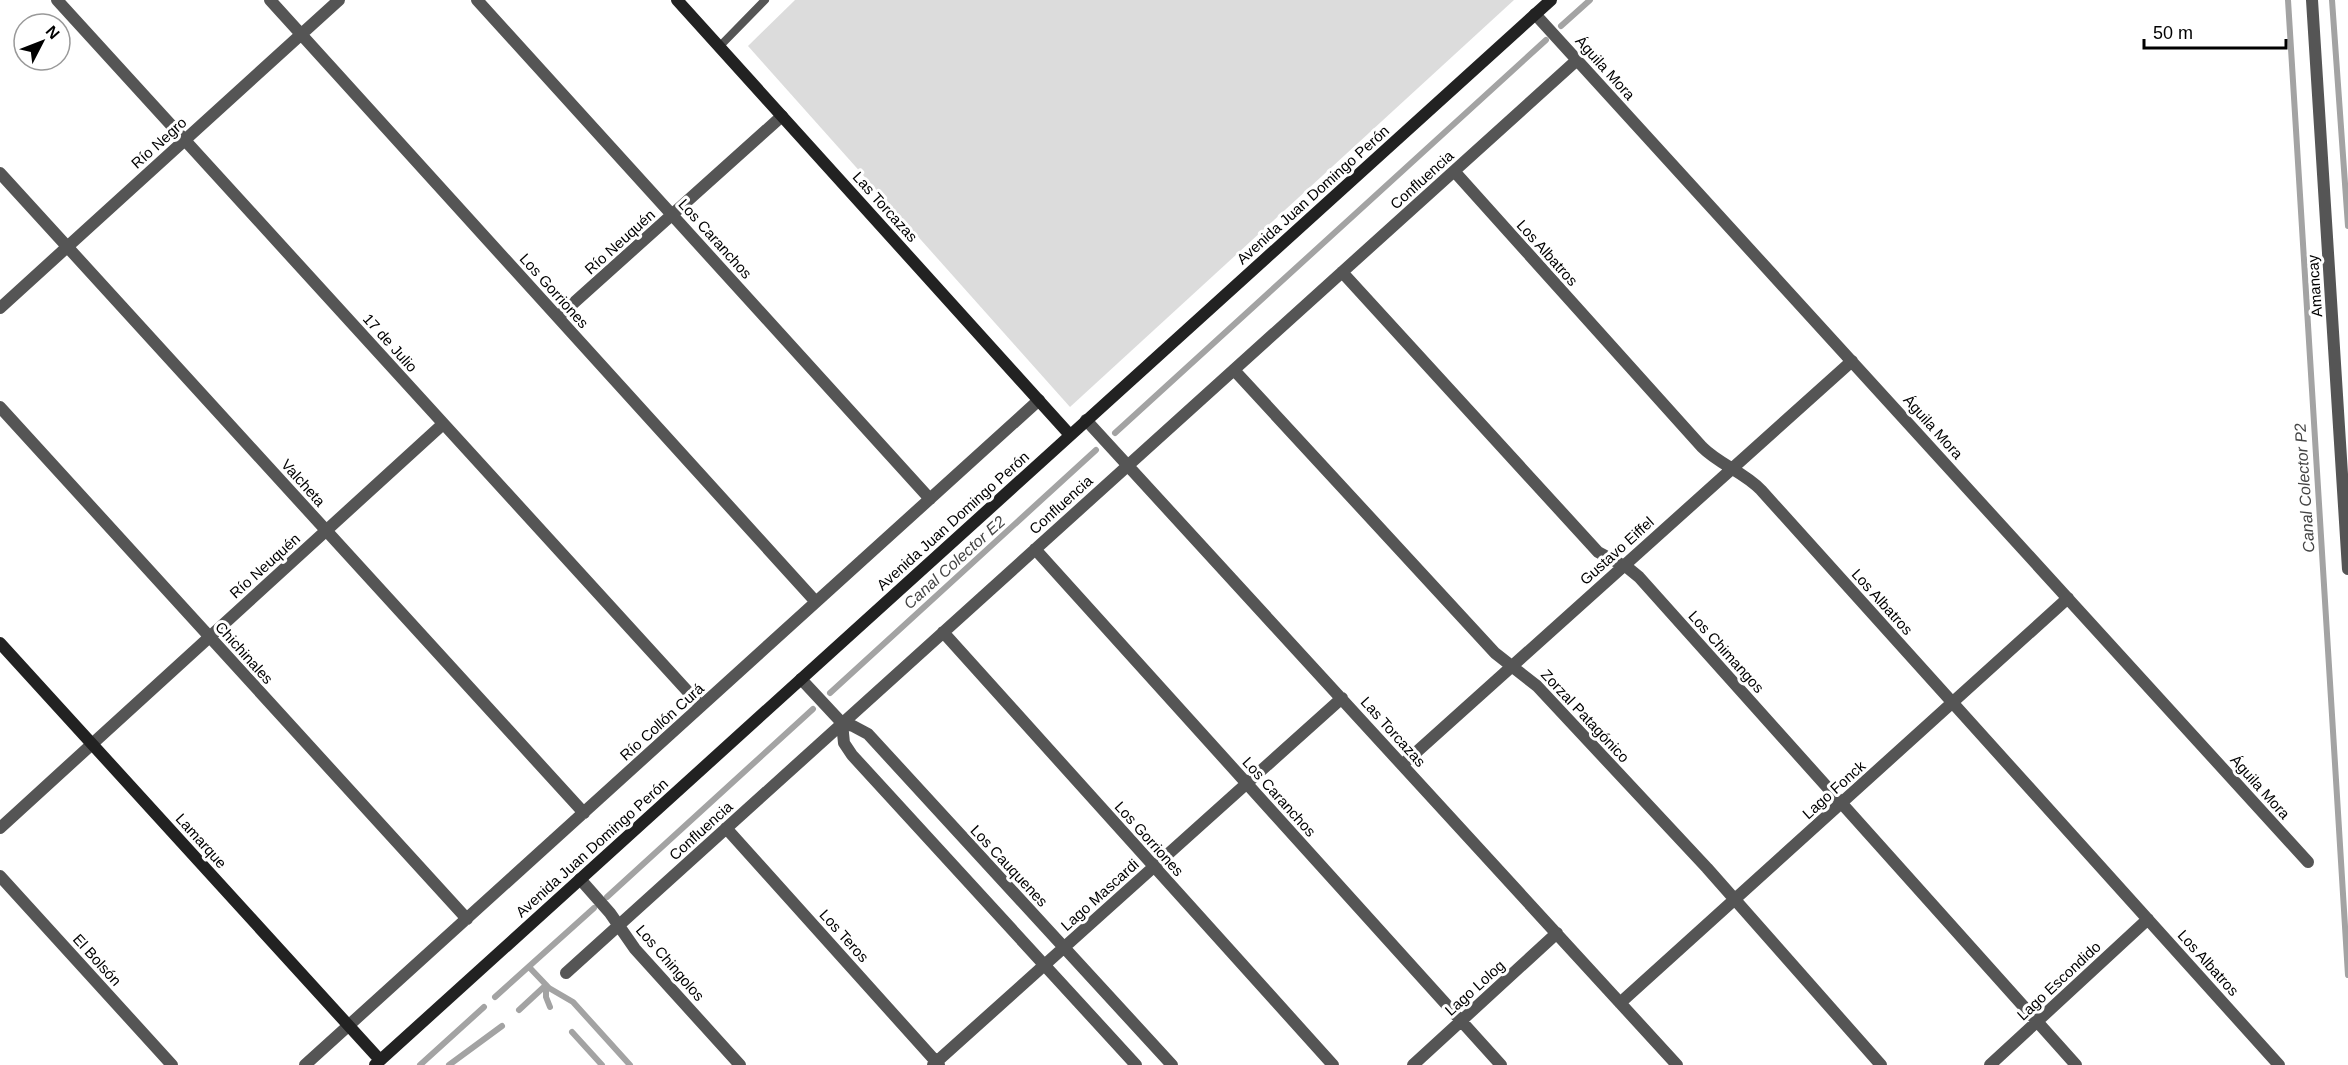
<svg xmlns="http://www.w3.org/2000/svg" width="2348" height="1065" font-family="Helvetica,sans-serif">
<rect width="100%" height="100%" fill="#fff"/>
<path fill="#dcdcdc" d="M795,0H1514L1070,407L748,46Z"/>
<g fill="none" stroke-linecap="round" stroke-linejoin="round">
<path stroke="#a3a3a3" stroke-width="6" d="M2288,0L2348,975
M2332,0L2348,226
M1561,26L1590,0
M1115,433L1546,40
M830,693L1096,450
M607,897L813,709
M529,967L549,988L573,1002L630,1065
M546,985V997L550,1007
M495,997L594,908
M519,1010L546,985
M572,1032L602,1065
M420,1065L484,1007
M449,1065L502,1026"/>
<path stroke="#555" stroke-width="8" d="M719,47L765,0"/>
<path stroke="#555" stroke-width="12" d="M57,0L701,706
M270,0L816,602
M477,0L930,499
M2312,0L2348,569
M1535,14L2308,862
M1454,171L1702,447C1720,465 1744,472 1761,490L2279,1065
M0,173L584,813
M1342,272L1598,552L1628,568L1639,577L2076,1065
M0,308L339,0
M558,317L782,116
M1234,370L1495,653L1537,686L1707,868L1881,1065
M0,407L467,919
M1086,420L1677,1065
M1035,549L1501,1065
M943,632L1333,1065
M801,679L842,723L853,726L868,734L1172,1065
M842,723L844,743L852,755L1136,1065
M1402,765L1852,361
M0,828L443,424
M726,828L939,1065
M0,876L172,1065
M580,879L610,913L635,949L740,1065
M566,973L1577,60
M1620,1003L2068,598
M305,1065L1039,400
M933,1065L1342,698
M1413,1065L1557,933
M1990,1065L2148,919"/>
<path stroke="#222" stroke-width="12" d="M677,0L1070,435
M0,643L380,1060
M375,1065L1551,0"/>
</g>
<g text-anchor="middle" stroke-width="6" stroke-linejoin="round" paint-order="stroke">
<g font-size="15" fill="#000" stroke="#fff">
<text transform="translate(1605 68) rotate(48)" y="5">Águila Mora</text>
<text transform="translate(159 143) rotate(-42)" y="5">Río Negro</text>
<text transform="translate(1422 180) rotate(-42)" y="5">Confluencia</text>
<text transform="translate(1313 195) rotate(-42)" y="5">Avenida Juan Domingo Perón</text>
<text transform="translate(885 207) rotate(48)" y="5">Las Torcazas</text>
<text transform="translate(715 239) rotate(48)" y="5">Los Caranchos</text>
<text transform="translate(620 242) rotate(-42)" y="5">Río Neuquén</text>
<text transform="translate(1547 253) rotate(48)" y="5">Los Albatros</text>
<text transform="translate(2315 286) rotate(-94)" y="5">Amancay</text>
<text transform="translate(554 291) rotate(48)" y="5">Los Gorriones</text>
<text transform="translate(390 343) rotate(48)" y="5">17 de Julio</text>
<text transform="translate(1933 427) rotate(48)" y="5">Águila Mora</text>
<text transform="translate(303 483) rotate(48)" y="5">Valcheta</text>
<text transform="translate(1061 505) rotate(-42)" y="5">Confluencia</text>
<text transform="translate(953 521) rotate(-42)" y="5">Avenida Juan Domingo Perón</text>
<text transform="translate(1617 551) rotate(-42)" y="5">Gustavo Eiffel</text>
<text transform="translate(265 566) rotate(-42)" y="5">Río Neuquén</text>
<text transform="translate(1882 602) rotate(48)" y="5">Los Albatros</text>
<text transform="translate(1726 652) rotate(48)" y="5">Los Chimangos</text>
<text transform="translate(244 653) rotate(48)" y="5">Chichinales</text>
<text transform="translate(1585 716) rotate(47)" y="5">Zorzal Patagónico</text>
<text transform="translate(662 722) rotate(-42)" y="5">Río Collón Curá</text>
<text transform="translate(1393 732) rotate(48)" y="5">Las Torcazas</text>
<text transform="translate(2260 787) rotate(48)" y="5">Águila Mora</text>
<text transform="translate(1834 790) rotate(-42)" y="5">Lago Fonck</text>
<text transform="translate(1279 797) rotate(48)" y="5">Los Caranchos</text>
<text transform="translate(701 831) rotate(-42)" y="5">Confluencia</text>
<text transform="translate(1149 839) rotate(48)" y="5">Los Gorriones</text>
<text transform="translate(201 841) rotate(48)" y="5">Lamarque</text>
<text transform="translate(592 848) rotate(-42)" y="5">Avenida Juan Domingo Perón</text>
<text transform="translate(1009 866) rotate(47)" y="5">Los Cauquenes</text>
<text transform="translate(1100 895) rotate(-42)" y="5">Lago Mascardi</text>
<text transform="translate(844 936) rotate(48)" y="5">Los Teros</text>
<text transform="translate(97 960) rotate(48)" y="5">El Bolsón</text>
<text transform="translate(670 963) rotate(49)" y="5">Los Chingolos</text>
<text transform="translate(2208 963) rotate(48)" y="5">Los Albatros</text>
<text transform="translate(2059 981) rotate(-43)" y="5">Lago Escondido</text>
<text transform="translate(1475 988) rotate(-42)" y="5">Lago Lolog</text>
</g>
<g font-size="16" font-style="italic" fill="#444" stroke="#fff">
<text transform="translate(2304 488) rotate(-94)" y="6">Canal Colector P2</text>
<text transform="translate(954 562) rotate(-42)" y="6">Canal Colector E2</text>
</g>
</g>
<g transform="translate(42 42) rotate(48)"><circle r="28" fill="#ffffff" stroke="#999999" stroke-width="1.5"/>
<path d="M0-4.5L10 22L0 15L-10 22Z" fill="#000000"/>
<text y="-9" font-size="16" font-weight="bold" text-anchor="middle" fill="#000000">N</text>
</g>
<path d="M2144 39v9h142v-9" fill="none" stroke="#000000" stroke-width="3"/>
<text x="2153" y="39" font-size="18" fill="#000000" stroke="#ffffff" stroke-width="4.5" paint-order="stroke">50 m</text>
</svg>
